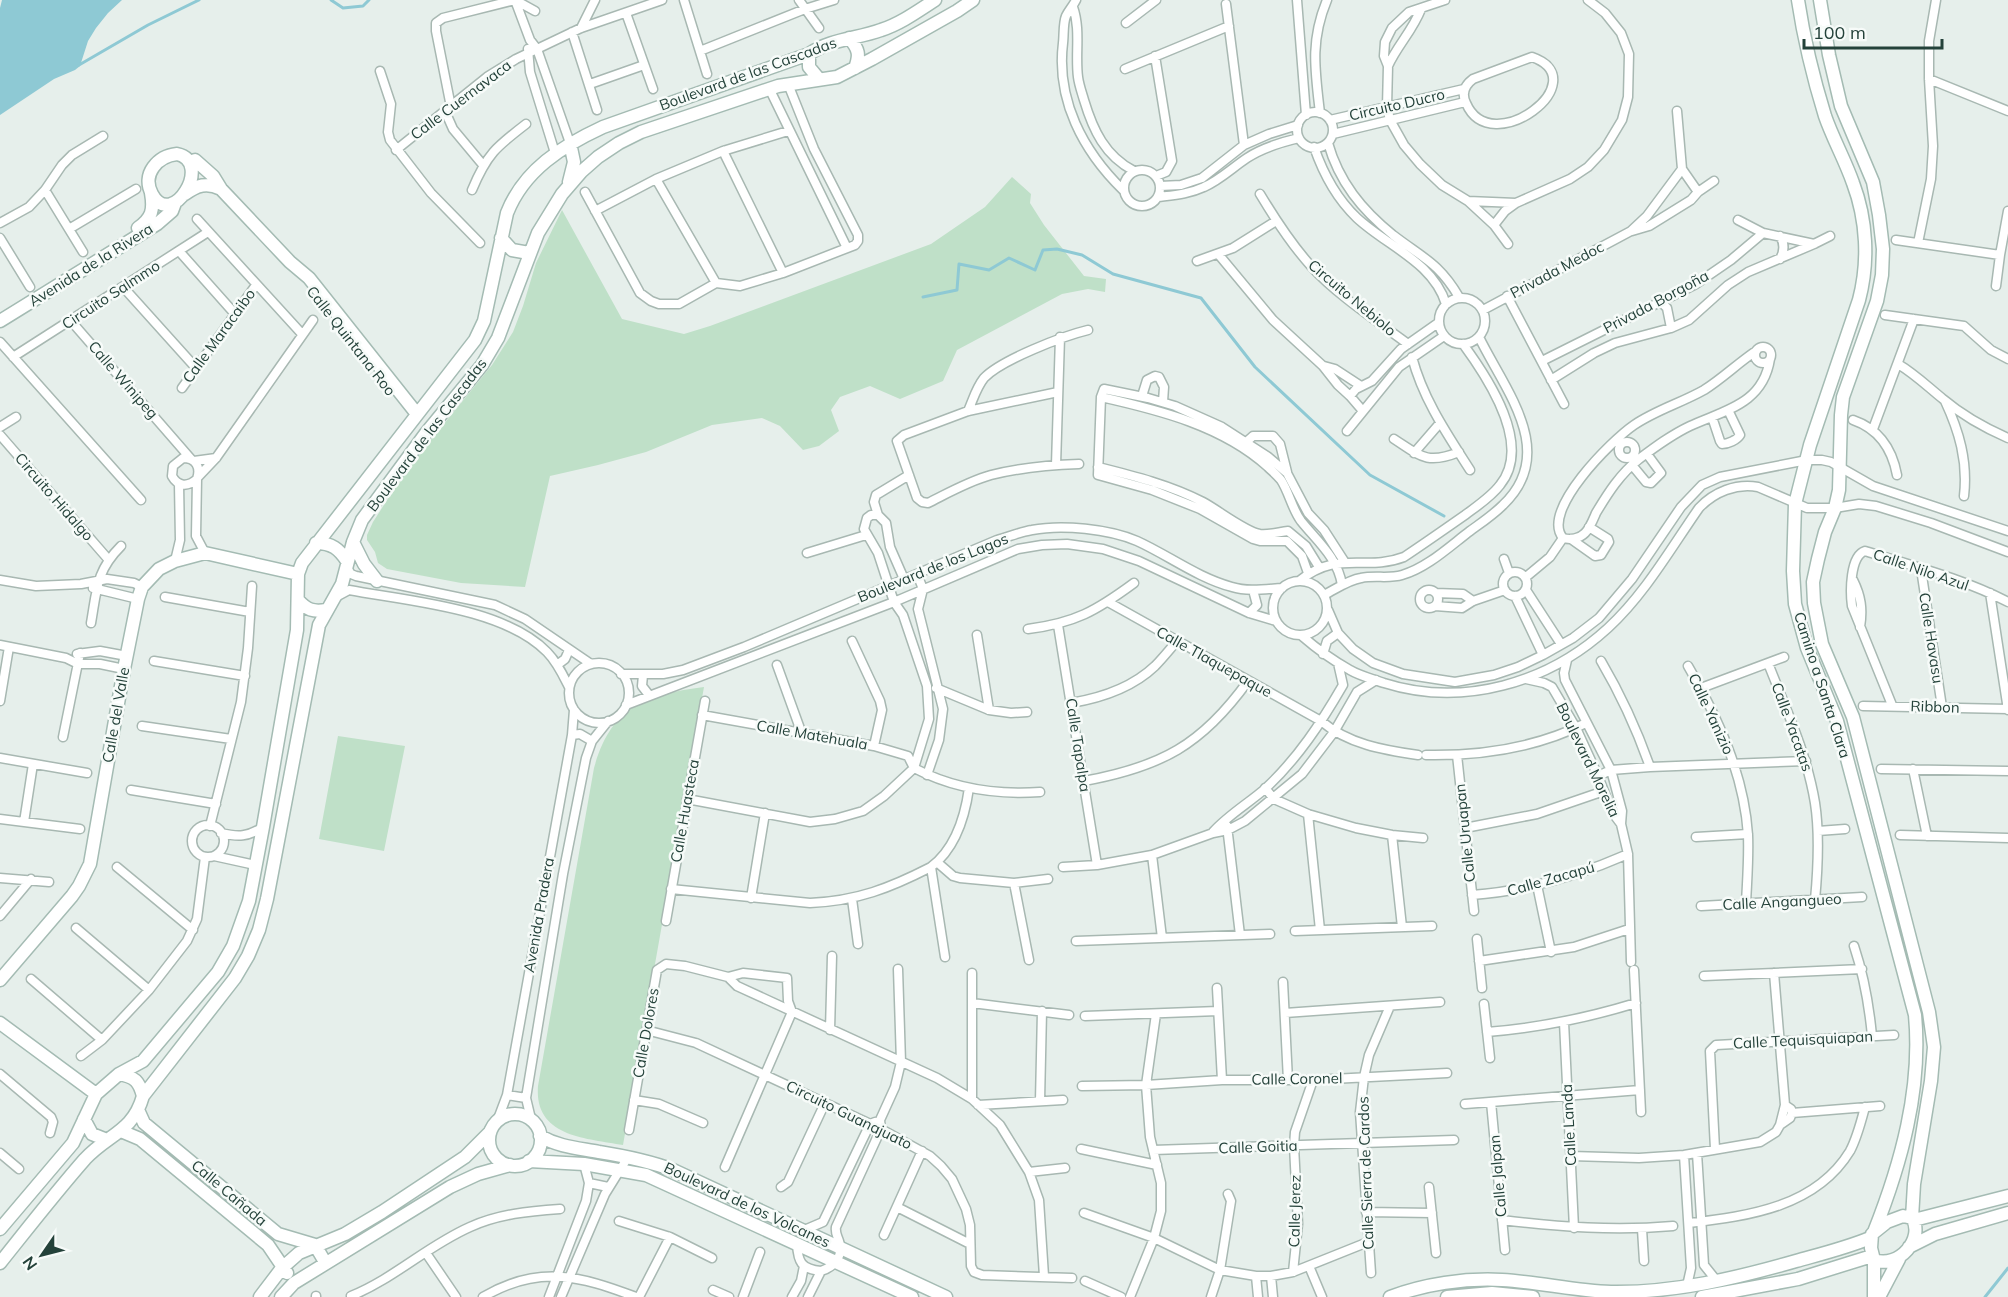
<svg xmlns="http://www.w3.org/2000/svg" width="2008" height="1297" font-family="Mulish,sans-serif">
<rect width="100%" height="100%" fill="#e6efeb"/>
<path fill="#bfe0c8" d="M1012,177L1031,194L1030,203L1044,225L1084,276L1106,279L1105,292L1088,289L1062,294L957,350L943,381L900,399L870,386L840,397L831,410L839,431L819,446L803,450L780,426L762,418L712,425L646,452L598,465L550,476L525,587L461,583L387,569L378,563L375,552L367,540V535L373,522L407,469L492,365L513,332L523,306L536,263L562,210L622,319L684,334L710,326L931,244L985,207Z
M704,687L623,1145C586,1138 534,1137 538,1086L594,768C612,705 645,695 704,687Z
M338,736L405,746L384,851L319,839Z"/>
<path fill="#8ec9d4" d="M2,0H122L108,13L96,28L88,41L80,66L75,70L54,79L0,115V8Z"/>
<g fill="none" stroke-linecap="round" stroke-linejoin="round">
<path stroke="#8ec9d4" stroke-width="3" d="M331,0L343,8L363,6L369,0
M79,65L148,25L199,0
M923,297L957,290L959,264L989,270L1009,258L1035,270L1043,250L1057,249L1082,255L1113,274L1201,298L1255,367L1370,475L1444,516
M1985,1297L2008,1268"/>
<g stroke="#a8b8b2" stroke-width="11">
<path id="street" d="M515,0L530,40L537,49L570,143
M515,0L535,11
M684,0L707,74
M799,0L819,28
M1076,0C1073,6 1069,10 1066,16C1063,23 1064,35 1063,43C1056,100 1083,151 1123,190
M1297,0L1306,115
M1445,0L1409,12L1392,28L1385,42L1384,56L1388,66L1387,107L1390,120L1404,145L1420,164L1442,185L1468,201L1516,203L1570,179L1588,167L1604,150L1622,120L1628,97L1629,54L1621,33L1605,13L1588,0
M1226,4L1244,145
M1073,7C1081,30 1075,54 1078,77C1079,85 1082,93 1084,100C1093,130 1105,156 1134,171
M626,13L653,89
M1126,23L1156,0
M581,28L595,0
M572,32L597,110
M528,49L530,72L555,153
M700,51L805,9L834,0
M1155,56L1172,161L1166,172L1156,176
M1532,57C1598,80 1491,162 1466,103C1461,93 1465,85 1473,79Z
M1388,66C1397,46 1413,30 1421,9
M1125,69L1229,26
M380,71L391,104L388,132L390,140L431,193L480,243
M1929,79L2008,111
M590,84L644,65
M769,88L847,248
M451,107L436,31V23L443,18L515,0
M445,111L453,129L483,165
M1677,111L1682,169L1698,192
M1297 130a18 18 0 1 1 36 0a18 18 0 1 1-36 0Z
M1320,113C1315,70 1310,41 1327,0
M1330,120L1464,89
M1333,134L1465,102
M1328,143C1339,182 1362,210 1393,235C1423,258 1439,263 1459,297
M1314,147C1323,173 1337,199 1357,218C1387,246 1433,262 1446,304
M396,150L487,77L516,59L581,28L662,0
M723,151L783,273
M1124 188a18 18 0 1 1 36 0a18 18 0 1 1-36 0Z
M656,179L716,283
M1160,186L1181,185L1202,178L1244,145L1269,134L1298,125
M45,190L83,252
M472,190C487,154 496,147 526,124
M585,192L640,293L651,301L659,304H679L716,283L740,286L783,273L855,245L858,241V235L814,149L788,84
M1260,194C1275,219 1291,244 1311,266C1336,294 1377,321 1408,344
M1158,197C1174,195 1189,194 1204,187C1220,180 1232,168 1247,158C1262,148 1282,142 1299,138
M1468,201L1494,225L1508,244
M595,211L656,179L723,151L788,131
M197,219L302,334
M1738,220L1763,233L1814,244
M0,223L29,207L45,190L62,165L72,155L103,136
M1494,225L1505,211L1516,203
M69,229L136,189
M1632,231L1649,226L1691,200L1698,192L1714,181
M1780,236C1785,244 1784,252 1780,259
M0,238L30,287
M1896,240L2000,255
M1918,243L1931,179L1933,146L1929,79V41L1936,0
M179,251L235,314
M1219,255L1273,320L1323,366L1338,385L1350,396L1362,410
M1197,261L1233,248L1276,221
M1996,286L2000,255L2008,211
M124,288L196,368
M1507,296L1564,404
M1439 321a23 23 0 1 1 46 0a23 23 0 1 1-46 0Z
M1661,302L1667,308L1671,328
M1483,310L1631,231L1647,216L1682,169
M1885,315L1964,326L1991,350L2008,359
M71,321L191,459
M0,342L141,500
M1755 355a8 8 0 1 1 16 0a8 8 0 1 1-16 0Z
M13,357L208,232
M1412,357C1423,399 1447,434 1470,470
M1542,361L1696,284L1731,260L1763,233
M1898,364C1915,374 1928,387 1943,399C1962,415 1985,428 2008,438
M1324,366L1335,369L1361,386
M1551,380L1594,353L1615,343L1671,328L1689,320L1728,285L1748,272L1814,244L1830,236
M182,388L256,285
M1058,392L968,411L904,435L897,441L917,498L922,502L928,503C948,493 969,481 991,475C1019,468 1050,465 1079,464
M1142,396L1147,380L1155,376L1159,377L1164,387L1163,402
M1350,396L1356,389L1372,381L1401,349L1438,323
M1101,397C1159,410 1223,426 1268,467C1272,471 1277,475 1281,480C1289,492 1292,509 1301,521C1317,541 1338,558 1342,585
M1945,401C1959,431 1968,461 1964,496
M968,411C973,400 976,388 984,378C1001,360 1063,336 1088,330
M1712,417L1720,441L1722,444C1728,444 1737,440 1740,435L1728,410
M1853,420C1879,429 1892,448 1897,475
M0,427L16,417
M1873,429L1914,319
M1347,431L1399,367L1444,336
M0,435L108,559
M1394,439C1420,456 1427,465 1459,452
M1619 450a8 8 0 1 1 16 0a8 8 0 1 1-16 0Z
M1243,445L1253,436H1273L1280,444L1287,472
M1414,453L1440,423
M194,461L216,458
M1056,465L1060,337
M1632,465L1646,482L1651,483L1661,473L1647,454
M1098,467C1134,476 1170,485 1203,502C1218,510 1246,532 1260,534C1269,535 1279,532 1288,531L1306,546L1319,567
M198,477L216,458L313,320
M197,479C188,487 178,487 172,476L173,466L183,458C196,458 201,467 197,479L196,536L205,553
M878,515L874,502L876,495L909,475
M1563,538C1570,540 1579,539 1585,533C1590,528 1593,520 1596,513C1608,493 1620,474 1639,459C1655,447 1671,435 1690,426C1725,410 1763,404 1770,359
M1563,538C1540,511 1612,440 1634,425C1656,410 1681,403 1704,390C1723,378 1738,363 1756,351
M1571,539L1595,556L1601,555L1609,542L1608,539L1589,527
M807,553L866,535
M1504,559L1509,573
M175,561L180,540L179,484
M347,568L351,574L356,576L495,605L525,619L591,664
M1921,569L1942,707
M1503 584a12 12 0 1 1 24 0a12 12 0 1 1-24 0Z
M1308,573L1302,556L1287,541H1260L1253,539L1200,509L1152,490L1098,475L1101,397L1104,389L1148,398L1175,406L1222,427L1267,456L1287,473L1308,513L1324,530L1344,561
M917,574L923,589L918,609L943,709L939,740L927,775
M1526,577L1550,557L1563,538
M0,580L36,586L81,584L107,579L134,583L142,587
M1853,580C1861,596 1863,609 1860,627
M1273 608a27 27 0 1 1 54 0a27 27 0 1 1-54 0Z
M1299,581C1339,549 1365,572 1404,557C1425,543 1445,529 1465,515C1477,506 1491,497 1500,485C1533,445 1488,378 1463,344
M93,588L138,599
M1526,590L1561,644
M1420 599a9 9 0 1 1 18 0a9 9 0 1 1-18 0Z
M1436,593L1463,594L1473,601
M1990,593L2008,710
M1324,595C1336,589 1348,580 1361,578C1375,575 1389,579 1402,575C1427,568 1450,546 1470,531C1481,523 1493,515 1503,505C1559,452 1504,389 1479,337
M1515,596L1543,655
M165,597L250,612
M336,597L349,590C408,601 504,608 547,652C557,662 563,675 569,687
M1108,602L1321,721C1348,744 1383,750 1418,755
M1435,606L1462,608L1473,601L1505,590
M1328,610L1338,633L1353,649L1373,663L1403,674L1455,682L1494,675L1518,667L1543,655L1573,638L1599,618L1632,579L1681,507L1702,485L1720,477L1807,460H1822L1831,462L1873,486L2008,531
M1249,613L1257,605L1253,590
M91,623C97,589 96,571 121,546
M1058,625L1097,865
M1028,629C1075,623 1096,611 1134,583
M977,635L989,710
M1302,636C1317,649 1332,660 1350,670C1360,676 1373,679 1384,683C1463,708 1548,683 1608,628C1645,594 1671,548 1699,508C1714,492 1736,483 1758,487L1807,508H1835L1859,504L1876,506L1931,523L2008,552
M852,641L880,701L882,710L874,746
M0,645L66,658L78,664H100L124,669
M77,654L100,651L127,656
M1323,654L1327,641L1338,633
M1567,660L1564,673L1565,680L1611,770L1622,811L1621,824L1628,854L1631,962
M154,661L245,676
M1601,661C1621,695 1637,730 1650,767
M1768,663C1786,709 1807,754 1815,803C1820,835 1818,868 1815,900
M569 693a30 30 0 1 1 60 0a30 30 0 1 1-60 0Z
M557,665L565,659L569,650
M777,665L802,734
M1688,666C1718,718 1744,774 1748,835C1749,858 1747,881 1746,904
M621,674H663L683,670L744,647L997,540C1008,537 1020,532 1032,530C1062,524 1109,529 1137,541C1168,555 1198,578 1232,587C1248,592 1266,589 1282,588
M643,675L642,686L649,695
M1526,679L1544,683L1552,687L1576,728L1598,776L1612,812L1621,824
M936,688L989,710L1011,713L1027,712
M1701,688L1784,657
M0,701L9,647
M1071,703C1101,698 1133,687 1155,666C1163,658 1170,649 1177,641
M626,705L894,602L1018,549L1042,545L1067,544L1103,549L1139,561L1249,613L1276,621
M1892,705L1852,606C1850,591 1850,556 1865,551C1913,566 1964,579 2008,602
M1863,706L2008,709
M702,715L874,746L908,756L914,768
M142,726L231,739
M572,735L580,734L592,741
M63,737L80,653
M1426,755C1482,756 1536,748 1586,723
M1457,755L1474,911
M0,758L87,773
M914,768C954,789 996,795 1040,792
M1881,769L2008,771
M1913,769L1927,836
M1598,776L1611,770L1650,767L1806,761
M1084,781C1161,767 1202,745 1248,681
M1265,788L1274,799L1308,814L1356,828L1392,835L1423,838
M131,790L216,804
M687,799L810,822L835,819L863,811L884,796L914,768L929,719L927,686L903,615L894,602L878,553L864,529L867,518L871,515H878L886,523L890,547L904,579
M1308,814L1320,930
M0,819L80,829
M24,822L33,764
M192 841a16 16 0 1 1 32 0a16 16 0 1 1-32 0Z
M210,826L241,702L248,648L252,586
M1227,826L1240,935
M1465,828L1537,814L1604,791
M1818,831L1845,829
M1213,832C1228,815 1249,803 1266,788C1298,758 1321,723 1343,685L1338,663
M221,833C238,837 248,837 263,827
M1392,835L1402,927
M1900,835L2008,838
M1696,837L1748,834
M1152,855L1162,938
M214,856L255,865
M938,863L953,876L960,878L1014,883L1048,879
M117,867L193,930
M931,867L945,957
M1063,867L1097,865L1152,855L1213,833L1228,830L1245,821L1302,774L1334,732L1357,692L1376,680
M0,878L49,882
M1014,883L1029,960
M1537,885L1551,952
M671,889L810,903C857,901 890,888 931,867C956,848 965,817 969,788
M1472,895C1526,891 1578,876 1628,854
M751,898L765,813
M852,899L858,944
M1701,906L1862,897
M0,916L31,879
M666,921L705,701
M76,928L149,990
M1295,931L1432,926
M1477,939L1482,988
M1076,941L1270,934
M1854,946C1864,976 1869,1004 1872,1036
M1479,961L1574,947L1629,929
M1634,970L1641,1112
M1774,973L1785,1105
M1704,976L1862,969
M31,979L102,1040
M1283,982L1288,1080
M1217,988L1222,1080
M972,1003L1069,1015
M1484,1004L1490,1058
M1285,1013L1440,1002
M1085,1016L1218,1011
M1564,1022L1574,1228
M646,1030L696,1043L881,1129L930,1156L941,1166L952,1179L966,1209L970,1225L971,1266L974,1272L982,1275L1072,1278
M830,1030L832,956
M1487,1032C1538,1028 1587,1018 1636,1003
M81,1056L102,1040L149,990L187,941L197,919L205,857
M0,1074L51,1117L53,1122L50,1133
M1082,1086L1146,1085L1222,1080H1313L1447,1073
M507,1095L526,1098
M972,1099V973
M634,1100L659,1104L703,1123
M1040,1101L1042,1011
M1491,1102L1505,1250
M1465,1104L1640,1090
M978,1105L1063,1100
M1792,1113L1880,1106
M498,1119L507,1095L572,735L574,710
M531,1119L526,1098L563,874L586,758L592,741L608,721
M629,1130L657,970L666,964L685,966L728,977L737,986L937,1078L972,1099L1000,1125L1029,1172L1039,1200L1044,1276
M1081,1149L1157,1165
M1715,1149L1710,1051L1716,1045L1894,1035
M1153,1150L1454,1140
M0,1153L19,1169
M1697,1153L1704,1265L1716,1280
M1684,1155L1691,1268L1687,1286
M1571,1156L1639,1158L1684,1155L1760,1142L1776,1132L1780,1125L1785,1105L1791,1109L1792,1113L1790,1118L1780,1125
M725,1167L792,1012L788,1001L787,978L743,973L728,977
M1029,1172L1065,1168
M589,1183L608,1187
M781,1187L788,1182L825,1103
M1429,1187L1436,1253
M897,1207L970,1244
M1366,1212L1432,1213
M1084,1213L1154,1238L1220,1270L1256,1276H1271L1293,1272L1368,1242
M1502,1220C1560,1227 1615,1231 1673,1226
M619,1221L670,1237L712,1258
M1689,1223C1749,1216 1816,1207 1850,1151C1857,1138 1861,1122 1865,1107
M1642,1229L1644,1261
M802,1231L823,1222L870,1124L875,1122
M884,1235L922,1151
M797,1244C798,1262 801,1269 821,1271
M426,1253L456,1297
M1309,1266L1322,1297
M1293,1272L1298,1224L1294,1146L1295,1132L1313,1080
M1371,1273L1360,1112L1364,1077L1369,1055L1390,1006
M1256,1276L1258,1297
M1271,1276L1273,1297
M1085,1281L1121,1297
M713,1290L729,1297
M316,1296V1297
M351,1296C395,1278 427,1246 470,1227C498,1214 530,1211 560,1209
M483,1297C539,1264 580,1276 636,1297
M549,1297L586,1201L589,1183L584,1164
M561,1297L605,1194L628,1157
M639,1297L670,1237
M743,1297L760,1252
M792,1297L801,1281L804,1266
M808,1297L821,1271C834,1267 844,1256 839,1241C837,1235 835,1233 836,1227L881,1129L880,1120L895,1087L901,1062L898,969
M1130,1297L1154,1238L1161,1211V1183L1150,1137L1146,1085L1156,1014
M1211,1297L1220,1270L1231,1201L1228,1194"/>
</g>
<g stroke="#a4bbb3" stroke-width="15">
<path id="secondary" d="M1798,0C1804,40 1813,77 1825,116C1833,139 1845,160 1853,183C1867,220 1869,262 1859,300L1810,445L1795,504L1793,571L1795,604L1807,648L1837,721L1915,1015C1922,1089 1901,1164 1874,1232
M1820,0L1829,55L1841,106L1873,182L1879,215L1883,249L1882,275L1877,301L1843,397L1841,415L1839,490L1835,508L1825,532L1818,559L1813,582L1814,603L1822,644L1853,717L1929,1012L1934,1047L1931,1081L1914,1184L1912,1218
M849,38C859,49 860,55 855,68
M809,54V67L819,79
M177,154C214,162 172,231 152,194C141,174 158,156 177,154Z
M190,162L195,160L213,176L221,189L290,262L309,278L417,414
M569,182L574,162L570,143
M185,194C197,185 207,182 221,189
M138,228C152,218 154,210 151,193
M501,238L512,250L529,253
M0,321L157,224L172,211L175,203
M353,542L364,564L377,581
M316,543C332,543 339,549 347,561
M298,600C307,610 313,612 326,610
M0,980L72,896L79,886L90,864L124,669L138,599L142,587L159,569L175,561L205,553L298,574
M0,1023L96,1094
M119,1074C135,1077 139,1081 143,1096
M139,1112L144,1123L278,1234L315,1245L325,1262
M489 1140a26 26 0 1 1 52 0a26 26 0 1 1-52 0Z
M84,1119L92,1134L107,1140
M121,1131L140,1139L268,1245L287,1273
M540,1136C559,1147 578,1148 599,1152C624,1156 649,1161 673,1170L946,1297
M529,1161L584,1164L646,1175L912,1297
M1903,1216L1912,1218C1925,1238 1899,1269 1874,1260L1871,1248L1872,1234L1887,1222Z
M1914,1220L2008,1196
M0,1229L73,1143L96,1094L119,1074L143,1061L218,972L233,946L249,901L263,827L297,630L298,574L302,563L475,340L484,321L507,213C524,170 562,146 603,127L809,54C831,39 856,39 881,30C900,24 918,11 935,0
M1909,1247L1935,1234L2008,1213
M1874,1260V1297
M0,1263C28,1228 56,1192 85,1159C108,1134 133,1132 143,1096L235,978L248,956L259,930L267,899L319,625L342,584L353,542L362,520L426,433L482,365L498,338L538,233L562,194L581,172L598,157L619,143L641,132L778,86L837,77L872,59L957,11L973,0
M260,1297L282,1268L299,1253L345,1234L382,1212L465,1157L489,1133
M281,1297L294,1283L450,1187L478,1174L510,1165
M1390,1297C1424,1284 1465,1278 1502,1280C1539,1282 1575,1291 1611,1292C1674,1293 1737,1278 1796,1261C1821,1254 1846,1248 1870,1238
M1447,1297L1492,1293L1533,1297
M1702,1297L1798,1279L1872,1256
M1879,1297L1899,1259"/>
</g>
<use href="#street" stroke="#fff" stroke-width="8"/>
<use href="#secondary" stroke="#fff" stroke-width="12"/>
</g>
<g text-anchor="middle" stroke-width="5" stroke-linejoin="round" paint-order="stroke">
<g font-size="15" fill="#24423a" stroke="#f7fbf9">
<text transform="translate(748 74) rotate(-20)" y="5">Boulevard de las Cascadas</text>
<text transform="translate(461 100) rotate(-37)" y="5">Calle Cuernavaca</text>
<text transform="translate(1397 105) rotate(-13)" y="5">Circuito Ducro</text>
<text transform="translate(91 265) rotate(-32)" y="5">Avenida de la Rivera</text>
<text transform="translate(1557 270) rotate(-28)" y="5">Privada Medoc</text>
<text transform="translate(111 295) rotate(-33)" y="5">Circuito Salmmo</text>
<text transform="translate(1352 298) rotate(40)" y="5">Circuito Nebiolo</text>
<text transform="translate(1656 302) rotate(-28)" y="5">Privada Borgoña</text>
<text transform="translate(219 336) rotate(-54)" y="5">Calle Maracaibo</text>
<text transform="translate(351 341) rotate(52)" y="5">Calle Quintana Roo</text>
<text transform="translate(123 380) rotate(49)" y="5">Calle Winipeg</text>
<text transform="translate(427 435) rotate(-53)" y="5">Boulevard de las Cascadas</text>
<text transform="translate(54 497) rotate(49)" y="5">Circuito Hidalgo</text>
<text transform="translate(933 568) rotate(-22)" y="5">Boulevard de los Lagos</text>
<text transform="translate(1921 570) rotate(19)" y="5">Calle Nilo Azul</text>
<text transform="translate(1931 638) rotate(81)" y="5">Calle Havasu</text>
<text transform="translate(1214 662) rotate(29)" y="5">Calle Tlaquepaque</text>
<text transform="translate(1822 685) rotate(72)" y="5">Camino a Santa Clara</text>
<text transform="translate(1935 707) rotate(2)" y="5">Ribbon</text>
<text transform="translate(1711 714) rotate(65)" y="5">Calle Yanizio</text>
<text transform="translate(116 715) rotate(-80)" y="5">Calle del Valle</text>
<text transform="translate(1792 727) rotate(70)" y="5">Calle Yacatas</text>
<text transform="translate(812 735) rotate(10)" y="5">Calle Matehuala</text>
<text transform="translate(1078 745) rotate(81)" y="5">Calle Tapalpa</text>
<text transform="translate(1588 760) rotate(64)" y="5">Boulevard Morelia</text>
<text transform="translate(685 811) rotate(-80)" y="5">Calle Huasteca</text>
<text transform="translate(1465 833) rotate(-96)" y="5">Calle Uruapan</text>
<text transform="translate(1551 879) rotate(-16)" y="5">Calle Zacapú</text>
<text transform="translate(1782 902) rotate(-3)" y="5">Calle Angangueo</text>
<text transform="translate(539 915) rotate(-80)" y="5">Avenida Pradera</text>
<text transform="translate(646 1033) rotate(-80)" y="5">Calle Dolores</text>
<text transform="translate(1803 1040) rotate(-3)" y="5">Calle Tequisquiapan</text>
<text transform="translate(1297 1079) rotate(-1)" y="5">Calle Coronel</text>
<text transform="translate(849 1115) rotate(26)" y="5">Circuito Guanajuato</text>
<text transform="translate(1569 1125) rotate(-93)" y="5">Calle Landa</text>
<text transform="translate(1258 1147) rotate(-2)" y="5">Calle Goitia</text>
<text transform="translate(1366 1173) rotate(-92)" y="5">Calle Sierra de Cardos</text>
<text transform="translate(1498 1176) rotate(-95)" y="5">Calle Jalpan</text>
<text transform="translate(229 1193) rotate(40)" y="5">Calle Cañada</text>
<text transform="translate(747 1205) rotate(25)" y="5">Boulevard de los Volcanes</text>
<text transform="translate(1295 1211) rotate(-89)" y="5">Calle Jerez</text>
</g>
</g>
<g transform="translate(42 1255) rotate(235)" stroke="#f7fbf9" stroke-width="4.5" paint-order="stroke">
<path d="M0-4.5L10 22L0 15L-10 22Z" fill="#24423a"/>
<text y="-9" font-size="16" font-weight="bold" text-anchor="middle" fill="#24423a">N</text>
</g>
<path d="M1804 39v9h138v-9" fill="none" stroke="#24423a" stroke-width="3"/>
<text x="1813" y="39" font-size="18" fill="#24423a" stroke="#f7fbf9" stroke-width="4.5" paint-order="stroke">100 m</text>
</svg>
